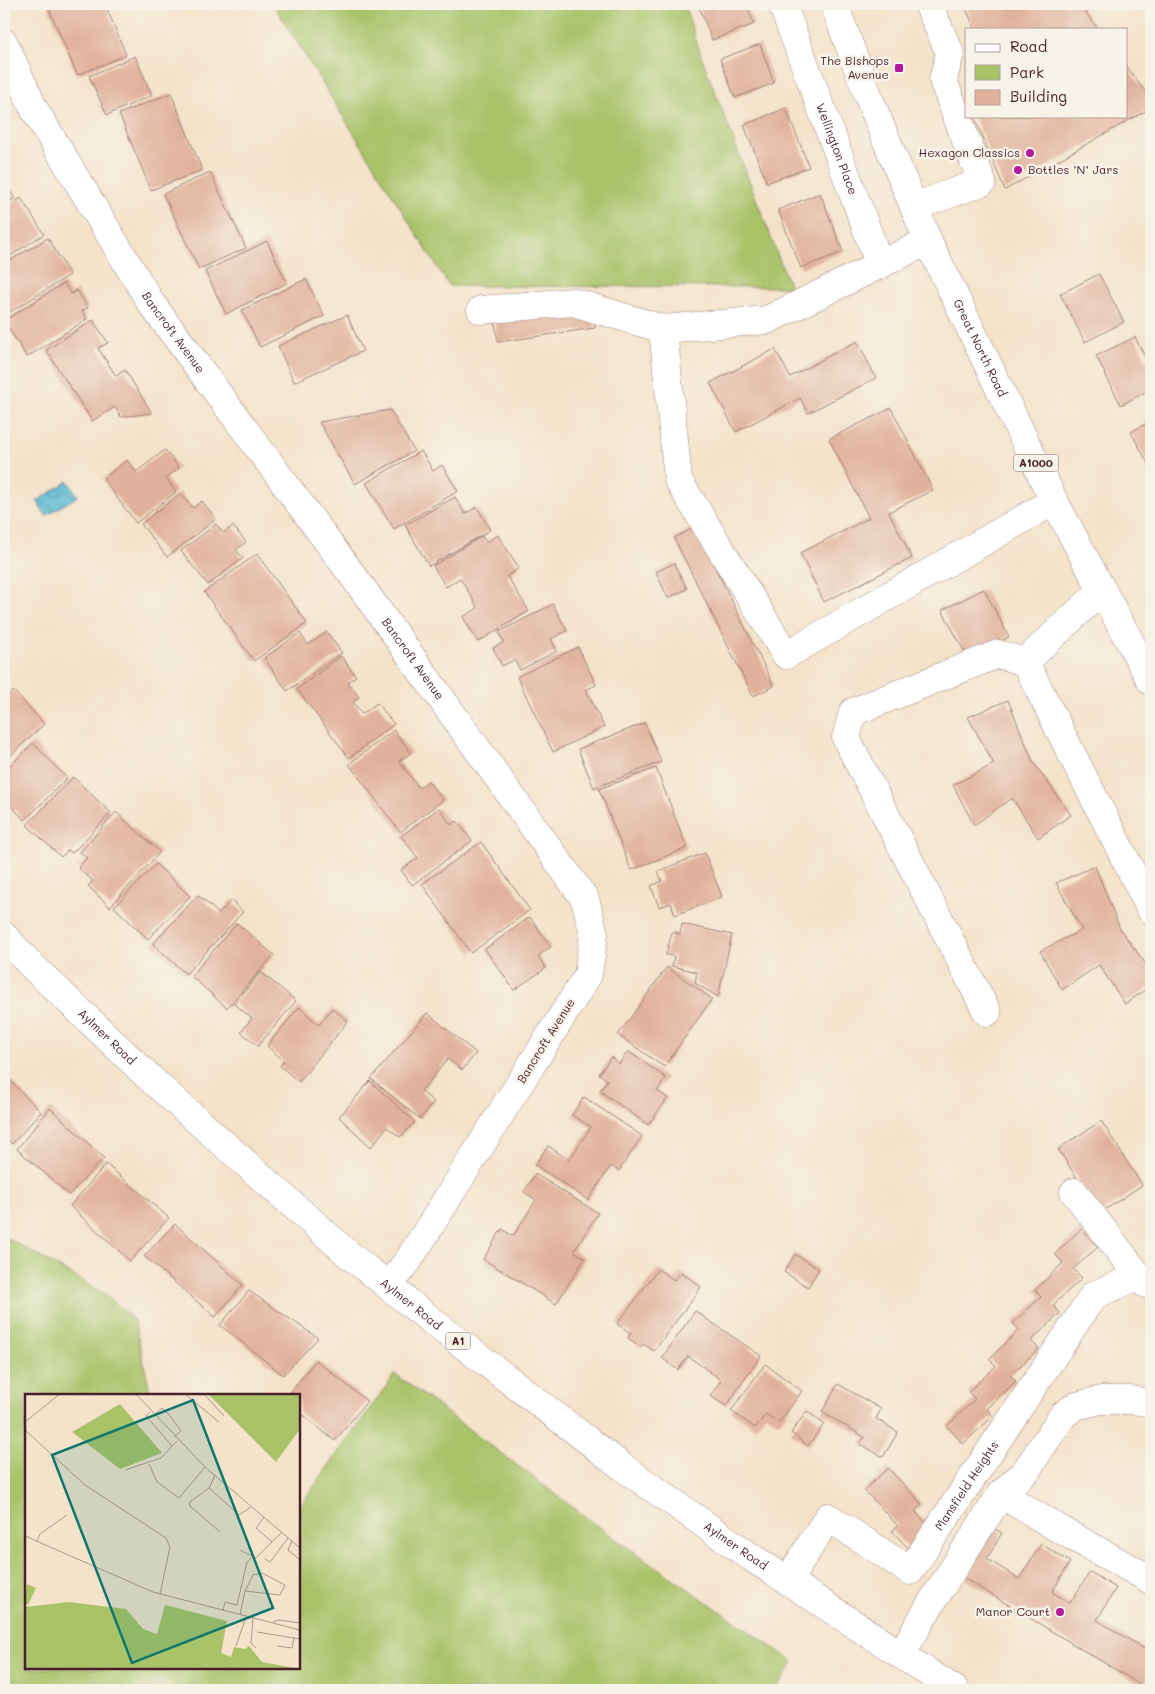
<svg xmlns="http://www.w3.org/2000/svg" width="1155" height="1694" font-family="Mali,sans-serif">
<defs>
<pattern id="water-waves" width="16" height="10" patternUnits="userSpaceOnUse" patternTransform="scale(1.25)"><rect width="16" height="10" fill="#52b7d0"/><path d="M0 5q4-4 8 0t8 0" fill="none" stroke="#4694a9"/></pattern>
</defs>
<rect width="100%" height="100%" fill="#f7f3e8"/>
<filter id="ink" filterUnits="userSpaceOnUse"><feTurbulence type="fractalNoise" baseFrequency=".02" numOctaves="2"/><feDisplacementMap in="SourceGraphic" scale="10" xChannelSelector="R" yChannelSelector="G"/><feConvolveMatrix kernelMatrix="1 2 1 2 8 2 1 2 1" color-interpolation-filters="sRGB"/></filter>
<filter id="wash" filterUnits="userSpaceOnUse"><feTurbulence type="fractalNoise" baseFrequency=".0096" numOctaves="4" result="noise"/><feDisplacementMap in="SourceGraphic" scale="20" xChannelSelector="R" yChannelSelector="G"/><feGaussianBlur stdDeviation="1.12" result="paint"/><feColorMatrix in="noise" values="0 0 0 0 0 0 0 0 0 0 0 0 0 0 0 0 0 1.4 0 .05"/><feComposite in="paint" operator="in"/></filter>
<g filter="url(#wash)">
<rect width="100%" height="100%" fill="#f4e3ca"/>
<path fill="#a9c369" stroke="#7a714a" d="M273,4H684L702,58L790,287L449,286Z
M4,1236L105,1294L134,1320L151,1395H26V1668H299V1507L395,1374L610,1535L794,1662L775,1690H4Z"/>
<path fill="url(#water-waves)" stroke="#4e6b7e" d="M68,481L78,496L46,516L37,501Z"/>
<g id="blocks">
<path fill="#e1b29b" d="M47,4H105L126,55L77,75Z
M698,4H746L754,24L712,40Z
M964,4H1079L1098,29H975Z
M760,44L774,83L735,98L720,59Z
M135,56L152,95L107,115L89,76Z
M1126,66L1151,99V108L1005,190L974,116H1126Z
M171,93L202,170L151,190L119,114Z
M786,108L809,167L767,183L744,125Z
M210,172L246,248L199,269L163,194Z
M4,182L15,198L4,205Z
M820,193L843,252L801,268L778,210Z
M21,198L44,234L4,260V209Z
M48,238L70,275L10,312L4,301V264Z
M267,241L287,283L226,314L205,271Z
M1099,274L1124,322L1085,342L1060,294Z
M306,279L324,316L260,347L242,310Z
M64,283L71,294L77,290L88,308L82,311L87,319L27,357L4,321Z
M347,315L363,351L294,382L278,346Z
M596,315L595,328L498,342L494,316Z
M93,320L108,343L98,348L116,376L125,370L152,413L121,417L115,407L92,421L46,350Z
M1135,337L1151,369V389L1121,405L1096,356Z
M857,341L876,378L808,413L800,398L736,432L710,383L775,349L790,377Z
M891,408L933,490L889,512L912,558L824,602L800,553L869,518L829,439Z
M390,410L414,451L355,484L319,422Z
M1151,421V469L1131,432Z
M165,450L179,468L166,478L176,492L136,523L103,479L127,460L136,472Z
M421,451L433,471L442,465L458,491L394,529L366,483Z
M180,493L193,508L202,501L216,519L167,557L141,524Z
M455,497L465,514L477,507L490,530L429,566L405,525Z
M216,524L223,533L233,526L246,542L236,550L243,558L208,585L181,551Z
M695,527L774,686L753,696L674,538Z
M498,535L519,568L507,576L529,611L478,642L463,617L478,608L460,578L446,587L433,566L482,536L486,542Z
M257,554L307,623L254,661L204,592Z
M674,563L687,589L668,598L656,572Z
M984,589L1009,637L968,658L942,610Z
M553,604L567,631L551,639L557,651L520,670L514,660L502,666L493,648L504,642L499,632Z
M327,632L342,653L287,691L264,658L300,633L308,645Z
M578,647L596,685L586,690L604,727L553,752L517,677Z
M341,656L356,676L348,682L359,697L353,702L362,714L377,703L394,724L349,758L297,689Z
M14,691L44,724L4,762V700Z
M1008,700L1033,762L1071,815L1038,838L1012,798L974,825L953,785L994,764L968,717Z
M645,723L661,762L594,788L578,749Z
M394,730L411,753L399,761L419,788L428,781L443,800L400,832L349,764Z
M33,743L67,778L25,820L4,799V772Z
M656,768L687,848L631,870L599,789Z
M73,777L111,813L72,853L68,850L61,857L27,825Z
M439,808L451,825L457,821L472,841L412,885L401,870L418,858L401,836Z
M116,812L160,852L110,907L88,886L93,881L78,868L87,858L80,852Z
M481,842L530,910L471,953L422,884Z
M705,853L722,897L675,915L671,903L659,907L651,886L662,881L658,871Z
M156,864L190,896L148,939L114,907Z
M1095,866L1120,929L1151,971V986L1125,1004L1099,965L1062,990L1040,951L1082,930L1056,883Z
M198,895L219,914L231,900L243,912L186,974L153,944Z
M530,917L551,947L538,956L546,968L514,990L485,949Z
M237,923L274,955L227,1008L191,976Z
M682,924L732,935L718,997L695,983L697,972L672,966L674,956L666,955L672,932L680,934Z
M667,967L712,999L664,1067L618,1035Z
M261,972L296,1001L258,1046L241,1032L252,1018L234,1004Z
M299,1007L319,1025L332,1008L348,1021L299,1082L280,1066L284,1061L267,1046Z
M427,1013L476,1053L462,1070L448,1059L421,1091L434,1102L420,1119L371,1079Z
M628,1051L666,1078L657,1091L668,1098L648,1125L600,1091L607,1080L599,1074L611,1057L619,1064Z
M4,1074L41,1112L12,1144L4,1137Z
M370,1081L415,1122L400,1137L387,1127L371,1147L339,1117Z
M584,1097L642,1136L619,1171L611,1166L588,1200L535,1165L548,1146L569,1160L591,1127L572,1115Z
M50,1108L104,1158L69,1195L17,1149Z
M1101,1121L1142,1185L1100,1213L1058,1149Z
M106,1164L169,1218L130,1261L70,1206Z
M535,1174L598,1213L574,1251L585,1258L556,1304L483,1259L502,1229L513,1236L536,1200L524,1192Z
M175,1224L243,1285L215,1317L144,1256Z
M1081,1229L1098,1247L1073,1269L1082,1278L1053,1305L1060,1313L1031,1341L1039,1349L1010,1375L1016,1381L987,1409L993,1416L963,1444L947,1426L975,1399L968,1392L996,1366L989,1359L1019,1330L1013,1323L1041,1297L1035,1290L1063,1263L1055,1254Z
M795,1254L819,1269L808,1287L784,1272Z
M658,1269L674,1280L681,1272L701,1287L654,1351L643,1344L641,1347L628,1338L631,1333L617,1324Z
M249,1291L318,1338L283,1375L220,1325Z
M695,1311L761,1356L726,1406L710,1396L721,1380L688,1356L678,1370L662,1358Z
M316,1360L367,1401L335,1441L299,1412V1395H288Z
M765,1364L802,1391L779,1423L766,1414L755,1428L731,1411Z
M838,1384L881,1409L876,1419L898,1432L883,1457L860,1444L864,1437L822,1412Z
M807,1411L824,1424L808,1446L791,1433Z
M888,1468L922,1504L915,1511L933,1531L911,1551L892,1531L898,1526L864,1490Z
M987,1525L1002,1533L987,1559L1019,1579L1041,1544L1070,1562L1052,1592L1070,1603L1090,1572L1116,1588L1097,1620L1151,1653V1690H1149L957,1574Z"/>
</g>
</g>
<g filter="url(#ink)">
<use href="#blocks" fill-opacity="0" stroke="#9f817a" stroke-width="1"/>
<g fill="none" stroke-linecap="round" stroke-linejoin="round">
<g stroke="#9f817a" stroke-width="29">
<g id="minor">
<path id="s1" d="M782,4L880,265"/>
<path id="s2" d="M4,43L34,109L151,303L359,584L585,899L594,934L588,975L408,1261L388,1286"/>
<path d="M914,207L982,182L943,80L950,53L928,4"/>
<path d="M481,310L573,302L663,329L767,320L928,241"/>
<path d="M663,329L678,480L786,655L1054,501"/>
<path d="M1102,590L1025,662L1151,910"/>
<path d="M987,1012L846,738L853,712L998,654L1025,662"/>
<path d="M1074,1192L1144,1283L1151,1286"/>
<path d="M1001,1494L1061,1530L1151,1580"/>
<path id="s3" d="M788,1581L828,1517L910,1571L1094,1295L1139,1276"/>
<path d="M901,1655L930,1605L1001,1494L1025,1472L1063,1415L1076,1406L1101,1400H1131L1151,1403"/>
</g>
</g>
<g stroke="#9f817a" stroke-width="29">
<g id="major">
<path id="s4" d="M834,4L869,98L928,241L1054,501L1151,681"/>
</g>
</g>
<g stroke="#9f817a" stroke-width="29">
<g id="highway">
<path id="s5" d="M4,936L29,963L154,1082L347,1253L437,1325L624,1468L751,1557L955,1690"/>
</g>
</g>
<use href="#minor" stroke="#fff" stroke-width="28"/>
<use href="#major" stroke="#fff" stroke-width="28"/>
<use href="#highway" stroke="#fff" stroke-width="28"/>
</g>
</g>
<g fill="#b5179e" stroke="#f7f3e8" stroke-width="2">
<rect x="894" y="63" width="10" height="10" rx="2.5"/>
<circle cx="1030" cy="153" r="5"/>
<circle cx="1018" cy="170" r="5"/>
<circle cx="1060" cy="1612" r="5"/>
</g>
<g text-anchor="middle" stroke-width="5" stroke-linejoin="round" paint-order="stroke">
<g fill="#f7f3e8" stroke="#7e5f64" stroke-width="1">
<rect x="1013.5" y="454.5" width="45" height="17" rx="4"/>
<rect x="445.5" y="1332.5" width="25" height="17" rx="4"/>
</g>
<g font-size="11" font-weight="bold" fill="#4a1f2b">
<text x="1036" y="467">A1000</text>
<text x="458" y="1345">A1</text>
</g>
<g font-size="12" fill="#4a1f2b" stroke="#f7f3e8" text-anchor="end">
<text x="889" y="65">The Bishops<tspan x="889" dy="14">Avenue</tspan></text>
<text x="1020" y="157">Hexagon Classics</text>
<text x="1028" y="174" text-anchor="start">Bottles ‘N’ Jars</text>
<text x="1050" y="1616">Manor Court</text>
</g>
<g font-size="12" fill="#4a1f2b" stroke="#f7f3e8">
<text dy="4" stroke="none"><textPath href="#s1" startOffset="155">Wellington Place</textPath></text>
<text dy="4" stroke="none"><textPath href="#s2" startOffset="336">Bancroft Avenue</textPath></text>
<text dy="4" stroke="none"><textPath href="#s4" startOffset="374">Great North Road</textPath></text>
<text dy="4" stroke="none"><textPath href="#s2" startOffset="741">Bancroft Avenue</textPath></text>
<text dy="4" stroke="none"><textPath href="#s5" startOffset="144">Aylmer Road</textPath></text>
<text transform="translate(546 1041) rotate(-58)" y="4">Bancroft Avenue</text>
<text dy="4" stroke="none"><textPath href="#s5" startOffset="549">Aylmer Road</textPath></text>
<text dy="4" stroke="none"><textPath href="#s3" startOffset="276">Mansfield Heights</textPath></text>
<text dy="4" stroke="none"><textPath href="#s5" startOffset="954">Aylmer Road</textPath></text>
</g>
</g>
<g transform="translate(25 1394)">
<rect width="275" height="275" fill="#f4e3ca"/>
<path d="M95,10L137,59L95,75L47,38ZM2,190L11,194L3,211L0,209ZM44,208L101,215L118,235L132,240L140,211L202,227L196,259L206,263L209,253L220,255L224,252L237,268L275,275H0V213Z" fill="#a9c369"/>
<path d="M183,0H275V35L251,68Z" fill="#a9c369"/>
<path fill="none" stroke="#b0958a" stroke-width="1" d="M111,0L180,73L275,154M160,0L194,28M179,0L199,22M125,18L121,22L147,52M129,21L137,14L146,23L156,37L149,43M0,28L35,0M0,36L60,91L141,144L145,153L135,200M124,70L132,88L154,104L180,73M100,76L136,64L152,47M190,81L184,94L214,121L226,113M184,94L165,108V112L195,138M239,123L231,134L247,148M0,142L128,198L275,236M12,147L15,140L42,121M267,147L263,156L275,166M215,156L231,164L257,138M240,165L245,168L263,144M198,217L200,208L212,211L222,168L226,164M215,221L220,197L228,181L237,179L260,191L255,201L220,197M228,224L226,249L231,254M248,228L254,226L275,229M232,238L275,245M211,252L221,223M252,252L267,254L269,244"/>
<path fill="#0f766e" fill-opacity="0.15" stroke="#0f766e" stroke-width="2.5" d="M168,6L248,214L107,269L27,61Z"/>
<rect width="275" height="275" fill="none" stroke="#4a1f2b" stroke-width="2.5"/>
</g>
<rect width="1155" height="1694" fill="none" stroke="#f7f3e8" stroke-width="20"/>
<rect x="965" y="28" width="162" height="90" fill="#f7f3e8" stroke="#b29e9c"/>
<rect x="975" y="44" width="25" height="8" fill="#ffffff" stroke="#b29e9c"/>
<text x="1010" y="52" font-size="15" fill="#4a1f2b">Road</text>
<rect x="975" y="65" width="25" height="15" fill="#a9c369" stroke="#b29e9c"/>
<text x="1010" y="78" font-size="15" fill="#4a1f2b">Park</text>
<rect x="975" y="90" width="25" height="15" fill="#e1b29b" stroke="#b29e9c"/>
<text x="1010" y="102" font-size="15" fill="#4a1f2b">Building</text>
</svg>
